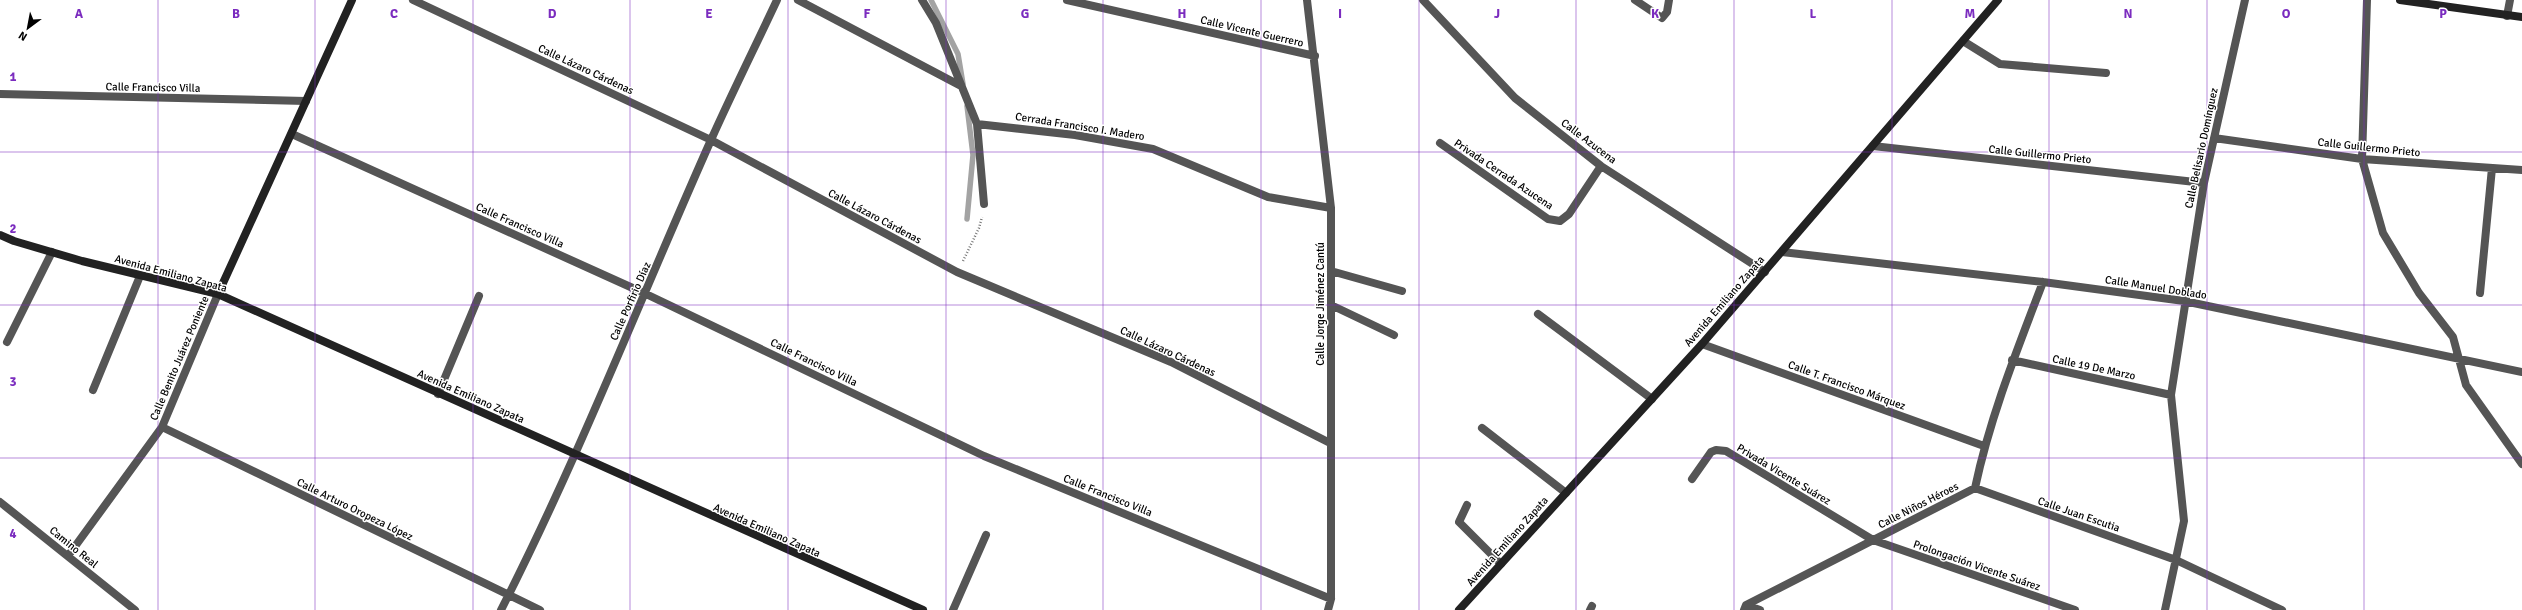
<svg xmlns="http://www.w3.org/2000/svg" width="2522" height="610" font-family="Signika,sans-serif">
<rect width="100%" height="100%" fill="#fff"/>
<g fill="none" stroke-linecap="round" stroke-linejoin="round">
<path stroke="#a3a3a3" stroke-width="5.5" d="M931,0L958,54L963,84
M967,219L973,155L967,106"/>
<path stroke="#777" stroke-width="2.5" stroke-dasharray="1 2" stroke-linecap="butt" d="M963,261L979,228L982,217"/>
<path stroke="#555" stroke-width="8" d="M2176,560L2282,610"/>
<path stroke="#555" stroke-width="8" d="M413,0L711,140L957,272L1171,362L1330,443
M798,0L961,86
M922,0L936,23L977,124L984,204
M1067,0L1315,56
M1307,0L1331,208V599L1328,610
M1423,0L1515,98L1601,166L1765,272
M1635,0L1662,18L1667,12L1669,0
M2367,0L2362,159L2383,233L2419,293L2453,337L2466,385L2522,464
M2507,16L2510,0
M1963,41L2000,64L2106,73
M0,94L306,101
M977,124L1075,135L1153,149L1268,197L1331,208
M292,134L646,294L984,456L1331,599
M2214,138L2362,159L2522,170
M1440,143L1548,219L1560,221L1569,214L1601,166
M1873,146L2204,183
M1782,252L2043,282L2184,301L2522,372
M1331,271L1402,291
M2480,293L2492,168
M1331,305L1394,335
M1538,314L1652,399
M7,342L52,252
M1702,344L1984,446
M2012,360L2171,395
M93,390L140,276
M438,394L479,296
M162,427L540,610
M1482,428L1566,493
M1692,479L1711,452L1716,450L1726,451L1873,540L2075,610
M1975,488L2176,560
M0,502L135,610
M1467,505L1459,522L1501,564
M68,556L162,427L218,294
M1746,605L1760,610
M501,610C579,457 641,297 711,140C732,93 755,47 777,0
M953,610L986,535
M1590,610L1592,606
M1744,610L1746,605L1975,488C1990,417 2017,350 2043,282
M2165,610L2184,521L2171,395L2204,183L2245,0"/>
<path stroke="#222" stroke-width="8" d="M2400,0L2522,17
M0,235L14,241L82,261L218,294L923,610
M218,294L352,0
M1459,610L1702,344L1998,0"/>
</g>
<path fill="none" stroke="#7b2cbf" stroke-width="1" stroke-opacity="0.55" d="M158,0V610M315,0V610M473,0V610M630,0V610M788,0V610M946,0V610M1103,0V610M1261,0V610M1419,0V610M1576,0V610M1734,0V610M1892,0V610M2049,0V610M2207,0V610M2364,0V610M0,152H2522M0,305H2522M0,458H2522"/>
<g text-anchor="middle" stroke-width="3" stroke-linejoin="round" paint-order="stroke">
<g font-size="11" fill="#000" stroke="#fff">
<text transform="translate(1252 31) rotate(13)" y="4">Calle Vicente Guerrero</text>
<text transform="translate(586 69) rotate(25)" y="4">Calle Lázaro Cárdenas</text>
<text transform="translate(153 87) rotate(1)" y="4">Calle Francisco Villa</text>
<text transform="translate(1080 126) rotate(9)" y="4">Cerrada Francisco I. Madero</text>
<text transform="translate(1589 141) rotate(37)" y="4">Calle Azucena</text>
<text transform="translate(2369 147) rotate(6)" y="4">Calle Guillermo Prieto</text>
<text transform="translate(2201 148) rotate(-78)" y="4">Calle Belisario Domínguez</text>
<text transform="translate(2040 154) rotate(6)" y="4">Calle Guillermo Prieto</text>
<text transform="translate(1504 174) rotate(34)" y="4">Privada Cerrada Azucena</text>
<text transform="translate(875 216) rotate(28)" y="4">Calle Lázaro Cárdenas</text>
<text transform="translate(520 225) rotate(24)" y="4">Calle Francisco Villa</text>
<text transform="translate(171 273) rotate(15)" y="4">Avenida Emiliano Zapata</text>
<text transform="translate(2156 287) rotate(9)" y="4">Calle Manuel Doblado</text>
<text transform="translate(630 301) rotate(-66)" y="4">Calle Porfirio Díaz</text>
<text transform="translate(1724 301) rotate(-49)" y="4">Avenida Emiliano Zapata</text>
<text transform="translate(1320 304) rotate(-90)" y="4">Calle Jorge Jiménez Cantú</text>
<text transform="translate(1168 351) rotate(25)" y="4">Calle Lázaro Cárdenas</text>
<text transform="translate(179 358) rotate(-67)" y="4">Calle Benito Juárez Poniente</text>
<text transform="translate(814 362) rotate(26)" y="4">Calle Francisco Villa</text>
<text transform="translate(2094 367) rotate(12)" y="4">Calle 19 De Marzo</text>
<text transform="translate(1847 385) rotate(20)" y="4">Calle T. Francisco Márquez</text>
<text transform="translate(471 396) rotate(24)" y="4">Avenida Emiliano Zapata</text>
<text transform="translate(1784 474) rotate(31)" y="4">Privada Vicente Suárez</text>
<text transform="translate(1108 495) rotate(22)" y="4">Calle Francisco Villa</text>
<text transform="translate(1918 505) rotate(-27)" y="4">Calle Niños Héroes</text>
<text transform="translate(355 509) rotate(26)" y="4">Calle Arturo Oropeza López</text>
<text transform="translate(2079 514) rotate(19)" y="4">Calle Juan Escutia</text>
<text transform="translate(767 530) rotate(24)" y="4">Avenida Emiliano Zapata</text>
<text transform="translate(1507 541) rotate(-48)" y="4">Avenida Emiliano Zapata</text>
<text transform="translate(74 547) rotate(39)" y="4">Camino Real</text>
<text transform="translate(1977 565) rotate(19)" y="4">Prolongación Vicente Suárez</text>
</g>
</g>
<g font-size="13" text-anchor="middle" font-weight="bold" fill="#7b2cbf" stroke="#fff" stroke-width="3" stroke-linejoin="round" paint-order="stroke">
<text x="79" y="18">A</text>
<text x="236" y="18">B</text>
<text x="394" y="18">C</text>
<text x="552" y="18">D</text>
<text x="709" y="18">E</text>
<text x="867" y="18">F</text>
<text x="1025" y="18">G</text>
<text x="1182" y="18">H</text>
<text x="1340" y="18">I</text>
<text x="1497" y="18">J</text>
<text x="1655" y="18">K</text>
<text x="1813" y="18">L</text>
<text x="1970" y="18">M</text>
<text x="2128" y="18">N</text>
<text x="2286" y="18">O</text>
<text x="2443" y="18">P</text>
<text x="13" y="81">1</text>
<text x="13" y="233">2</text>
<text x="13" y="386">3</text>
<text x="13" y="538">4</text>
</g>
<g transform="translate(28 28) rotate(212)" stroke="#ffffff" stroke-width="3" paint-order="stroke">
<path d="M0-3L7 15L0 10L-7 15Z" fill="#000000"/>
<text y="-6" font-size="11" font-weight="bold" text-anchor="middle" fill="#000000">N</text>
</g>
</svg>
